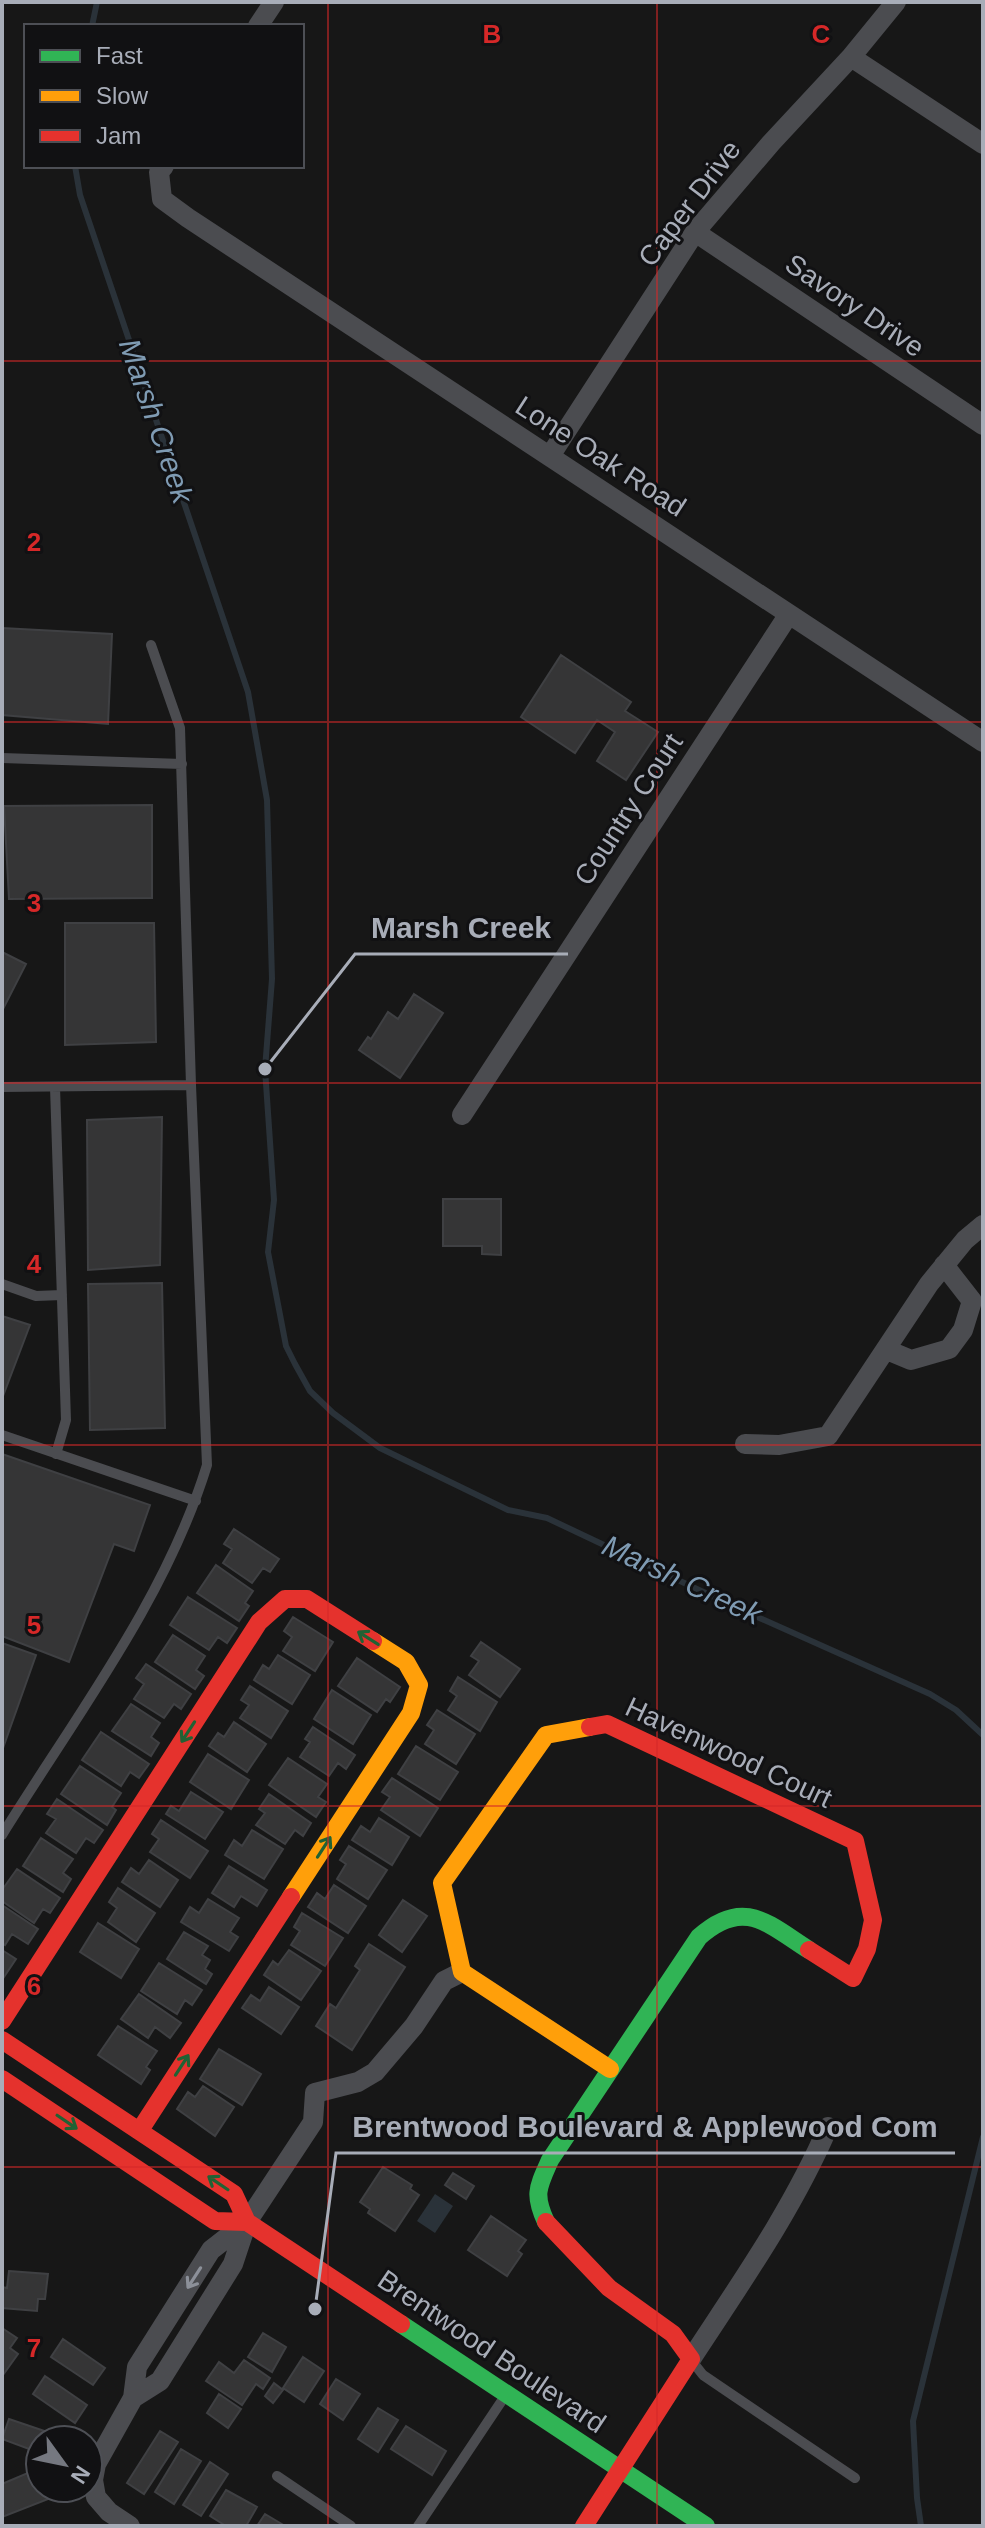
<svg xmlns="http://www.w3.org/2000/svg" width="985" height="2528" font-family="Arial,sans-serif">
<rect width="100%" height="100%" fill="#171717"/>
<path fill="#2a3239" d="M435,2194L453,2206L435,2233L417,2221Z"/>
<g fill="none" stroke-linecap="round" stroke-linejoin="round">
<path stroke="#2a3239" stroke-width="6" d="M92,26L97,2
M75,166L80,195L248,692L267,800L272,979L265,1069L274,1200L268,1252L286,1346L295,1364L310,1391L333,1413L380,1448L508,1510L547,1518L735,1607L930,1694L956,1710L983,1735
M921,2526L917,2498L913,2421L983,2137"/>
</g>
<path fill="#353536" stroke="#3f4043" stroke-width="2" d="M2,628L112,634L108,724L2,715Z
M561,655L631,702L625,711L658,732L626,780L597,761L615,732L597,720L575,753L521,717Z
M152,805V898L9,899L4,806Z
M65,923H154L156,1042L65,1045Z
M2,952L26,964L2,1011Z
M414,994L443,1013L400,1078L359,1050L368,1037L371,1039L388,1012L398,1019Z
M162,1117L160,1265L88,1270L87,1120Z
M443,1199H501V1255L482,1254V1246H443Z
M162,1283L165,1428L90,1430L88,1284Z
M2,1316L30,1325L3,1396H2Z
M2,1454L150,1505L134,1551L114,1544L69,1662L2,1636Z
M234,1529L279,1559L270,1572L263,1568L252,1583L223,1563L232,1549L224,1544Z
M216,1565L253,1591L245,1603L249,1606L239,1621L197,1593Z
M188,1597L237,1628L227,1643L218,1637L209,1650L170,1625Z
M293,1617L333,1642L315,1671L283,1651L292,1637L284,1631Z
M173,1635L205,1656L196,1670L204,1676L195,1689L155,1662Z
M481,1642L520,1669L500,1697L469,1675L479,1661L471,1656Z
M2,1643L36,1655L2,1751Z
M278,1655L310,1675L292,1704L254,1680L263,1665L269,1669Z
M357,1658L400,1687L390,1702L386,1699L377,1712L338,1686Z
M146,1664L191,1694L181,1709L174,1704L164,1718L134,1699L144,1684L136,1678Z
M458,1677L497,1702L480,1731L448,1710L457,1696L450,1691Z
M250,1686L288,1711L271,1738L240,1718L249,1705L241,1700Z
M332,1690L371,1715L353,1744L314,1719Z
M131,1704L160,1723L151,1737L159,1743L151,1756L112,1731Z
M437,1710L475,1734L456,1764L425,1744L434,1730L427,1725Z
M234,1722L266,1744L247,1772L209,1746L218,1733L224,1737Z
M313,1727L355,1755L346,1769L338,1763L329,1776L300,1757L310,1742L305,1739Z
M101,1732L149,1764L139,1778L130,1772L121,1786L82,1760Z
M416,1746L458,1772L440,1800L398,1774Z
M208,1754L249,1780L231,1809L190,1782Z
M288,1758L327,1784L318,1797L326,1802L316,1817L269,1785Z
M80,1766L121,1793L112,1807L116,1810L107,1825L61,1794Z
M392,1778L438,1808L420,1836L381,1810L390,1797L382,1792Z
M191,1792L223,1812L205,1839L166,1814L171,1806L179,1811Z
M269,1794L311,1823L303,1836L295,1830L285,1844L256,1825L265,1813L259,1809Z
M57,1799L103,1830L94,1843L86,1838L76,1853L46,1833L56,1819L47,1814Z
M379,1818L409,1837L392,1865L352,1840L361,1826L370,1832Z
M161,1820L208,1851L190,1878L150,1852L159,1839L152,1834Z
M252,1830L283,1849L264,1879L225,1855L234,1840L242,1846Z
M41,1838L73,1859L63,1873L71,1879L63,1892L23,1866Z
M349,1846L387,1870L368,1899L337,1879L346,1864L340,1860Z
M149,1860L178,1880L160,1907L122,1882L131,1868L139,1874Z
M229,1866L267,1890L257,1906L241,1896L234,1907L212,1893Z
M17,1869L60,1898L50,1913L43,1909L34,1923L2,1901V1890Z
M334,1885L366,1906L348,1933L308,1907L317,1893L325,1899Z
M118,1888L155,1913L136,1942L108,1922L117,1908L109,1902Z
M208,1899L239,1918L230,1932L238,1937L229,1951L181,1922L190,1907L199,1913Z
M403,1900L427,1916L402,1952L379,1935Z
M2,1905L38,1929L28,1944L12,1934L5,1945L2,1943Z
M302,1913L343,1938L325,1966L291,1945L300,1931L294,1927Z
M98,1923L139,1949L121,1978L80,1952Z
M184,1932L208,1946L202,1955L210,1960L205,1969L212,1974L206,1984L167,1959Z
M369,1944L405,1967L352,2050L316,2026L330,2004L336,2008L360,1970L355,1966Z
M2,1950L16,1959L2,1980Z
M289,1950L321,1971L301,2000L264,1975L273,1961L278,1965Z
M159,1963L202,1990L192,2005L185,2000L177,2014L141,1991Z
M269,1987L299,2007L281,2034L242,2008L251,1995L260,2001Z
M139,1994L181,2023L170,2038L155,2027L148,2038L121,2019Z
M118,2026L157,2051L146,2067L150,2070L141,2084L98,2055Z
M219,2049L261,2074L242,2105L200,2079Z
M203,2086L234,2107L215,2136L177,2109L188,2092L195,2097Z
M383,2167L412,2185L410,2189L419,2195L395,2231L368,2213L370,2209L360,2202Z
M453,2173L474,2186L466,2199L445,2185Z
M491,2216L526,2240L518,2251L522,2254L507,2276L468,2250Z
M9,2271L48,2274L45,2299H38L37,2311L2,2308V2287L7,2288Z
M2,2328L17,2338L10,2348L18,2354L3,2375Z
M263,2333L286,2347L272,2372L248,2357Z
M63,2339L105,2368L93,2385L51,2357Z
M303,2357L324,2371L304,2402L283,2388Z
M244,2360L270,2378L263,2389L256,2384L242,2405L206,2381L219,2362L234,2373Z
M45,2376L87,2405L75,2423L33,2394Z
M336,2379L360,2394L343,2420L320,2404Z
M274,2383L283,2390L273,2403L265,2396Z
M219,2394L241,2409L228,2428L207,2413Z
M378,2408L398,2420L378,2452L358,2439Z
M9,2419L68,2439V2440H40V2453L2,2439Z
M406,2426L446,2451L432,2475L391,2449Z
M160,2431L178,2442L144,2494L127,2483Z
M181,2449L201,2461L174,2504L155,2492Z
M210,2462L228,2474L201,2516L183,2505Z
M30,2472L34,2483L40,2481V2488H53L56,2496L2,2517V2484Z
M226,2490L257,2507L246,2526H226L210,2516Z
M265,2514L285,2526H257Z"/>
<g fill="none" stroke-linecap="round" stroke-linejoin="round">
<path stroke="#4b4c50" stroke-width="10" d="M2,758L182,764
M2,1087L191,1085
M55,1087L66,1420L56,1454
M2,1284L36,1296L62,1295
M2,1435L196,1501
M2,1835C75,1717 166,1599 207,1465L191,1085L180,728L151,645
M692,2361L703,2375L855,2478
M277,2476L351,2526
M418,2526L505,2396"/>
<path stroke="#4b4c50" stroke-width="20" d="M258,26L274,2
M851,57L983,144
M164,166L159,172L162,199L188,218L983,742
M695,232L983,425
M550,456L695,232L771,143L851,57L896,2
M462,1115L789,614
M887,1350L911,1360L949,1349L963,1330L972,1301L944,1265
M745,1444L779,1445L828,1436L929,1284L965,1240L983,1225
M691,2359C740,2284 793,2209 828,2127
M133,2398L160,2381L233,2264L247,2222L313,2122L315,2093L358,2082L375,2072L414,2026L444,1981L462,1972
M130,2526L109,2512L96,2497L93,2480L96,2464L133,2398L137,2367L211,2250L247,2222"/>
<path stroke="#30b455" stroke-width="18" d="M546,2222C533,2194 538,2187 550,2160L699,1937C744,1897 768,1924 809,1950
M401,2324L706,2526"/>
<path stroke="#ff9f0a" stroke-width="18" d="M590,1727L546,1735L442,1883L462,1972L610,2069
M291,1897L411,1713L419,1685L406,1662L373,1641"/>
<path stroke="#e5322d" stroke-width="18" d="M590,1727L607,1724L855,1841L873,1920L867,1949L853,1978L809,1950
M2,2021L259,1622L285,1599H307L373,1641
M2,2040L234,2194L247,2222
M2,2079L215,2221L247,2222L401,2324
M140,2130L291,1897
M546,2222L609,2288L673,2334L691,2359L584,2526"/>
</g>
<defs><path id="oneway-shaft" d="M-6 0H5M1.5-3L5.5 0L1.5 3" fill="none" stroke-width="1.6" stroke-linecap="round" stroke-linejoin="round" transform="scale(2)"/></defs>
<g stroke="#206234">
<use href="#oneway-shaft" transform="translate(368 1638) rotate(-148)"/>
<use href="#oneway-shaft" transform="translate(188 1732) rotate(123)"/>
<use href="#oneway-shaft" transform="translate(324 1847) rotate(-57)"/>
<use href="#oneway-shaft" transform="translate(182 2065) rotate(-57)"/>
<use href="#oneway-shaft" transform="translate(67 2122) rotate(34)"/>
<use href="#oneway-shaft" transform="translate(218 2183) rotate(-146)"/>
</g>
<use stroke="#8c9099" href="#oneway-shaft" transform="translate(194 2278) rotate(123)"/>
<path fill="none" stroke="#d62828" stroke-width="2" stroke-opacity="0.55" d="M328,2V2526M657,2V2526M2,361H983M2,722H983M2,1083H983M2,1445H983M2,1806H983M2,2167H983"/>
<g text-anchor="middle" stroke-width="6" stroke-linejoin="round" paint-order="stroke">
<g font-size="28" fill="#a8adb8" stroke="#111113">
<text transform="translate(689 203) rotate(-53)" y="10">Caper Drive</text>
<text transform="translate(855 305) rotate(34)" y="10">Savory Drive</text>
<text transform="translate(601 456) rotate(33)" y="10">Lone Oak Road</text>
<text transform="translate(628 809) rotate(-57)" y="10">Country Court</text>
<text transform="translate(729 1752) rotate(25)" y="10">Havenwood Court</text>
<text transform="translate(492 2351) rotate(34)" y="10">Brentwood Boulevard</text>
</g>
<g font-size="30" font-style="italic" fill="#7f9bb3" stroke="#111113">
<text transform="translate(156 421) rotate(71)" y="10">Marsh Creek</text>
<text transform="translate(682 1580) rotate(25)" y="10">Marsh Creek</text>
</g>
</g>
<g font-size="26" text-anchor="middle" font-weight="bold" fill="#d62828" stroke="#111113" stroke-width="6" stroke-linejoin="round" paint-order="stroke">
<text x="492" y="43">B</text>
<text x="821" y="43">C</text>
<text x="34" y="551">2</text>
<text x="34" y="912">3</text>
<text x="34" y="1273">4</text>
<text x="34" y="1634">5</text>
<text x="34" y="1995">6</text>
<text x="34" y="2357">7</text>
</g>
<path fill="none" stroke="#a8adb8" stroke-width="3" d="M265 1069L355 954H568M315 2309L336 2153H955"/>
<g fill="#a8adb8" stroke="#111113" stroke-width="3">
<circle cx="265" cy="1069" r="8"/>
<circle cx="315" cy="2309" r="8"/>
</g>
<g font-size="30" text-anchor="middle" font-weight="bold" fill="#a8adb8" stroke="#111113" stroke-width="6" stroke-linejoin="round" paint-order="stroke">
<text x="461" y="938">Marsh Creek</text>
<text x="645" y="2137">Brentwood Boulevard &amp; Applewood Com</text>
</g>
<rect width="985" height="2528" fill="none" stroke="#a8adb8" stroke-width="8"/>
<rect x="24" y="24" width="280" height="144" fill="#111113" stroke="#4d4f55" stroke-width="2"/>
<rect x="40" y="50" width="40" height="12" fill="#30b455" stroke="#4d4f55" stroke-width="2"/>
<text x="96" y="64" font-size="24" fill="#a8adb8">Fast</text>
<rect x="40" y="90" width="40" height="12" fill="#ff9f0a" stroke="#4d4f55" stroke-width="2"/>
<text x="96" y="104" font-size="24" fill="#a8adb8">Slow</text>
<rect x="40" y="130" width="40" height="12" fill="#e5322d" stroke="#4d4f55" stroke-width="2"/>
<text x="96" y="144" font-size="24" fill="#a8adb8">Jam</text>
<g transform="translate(64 2464) rotate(123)"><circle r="38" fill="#111113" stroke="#4d4f55" stroke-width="2"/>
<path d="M0-6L14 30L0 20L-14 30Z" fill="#757880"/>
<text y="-12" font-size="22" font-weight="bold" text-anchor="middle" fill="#a8adb8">N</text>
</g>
</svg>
